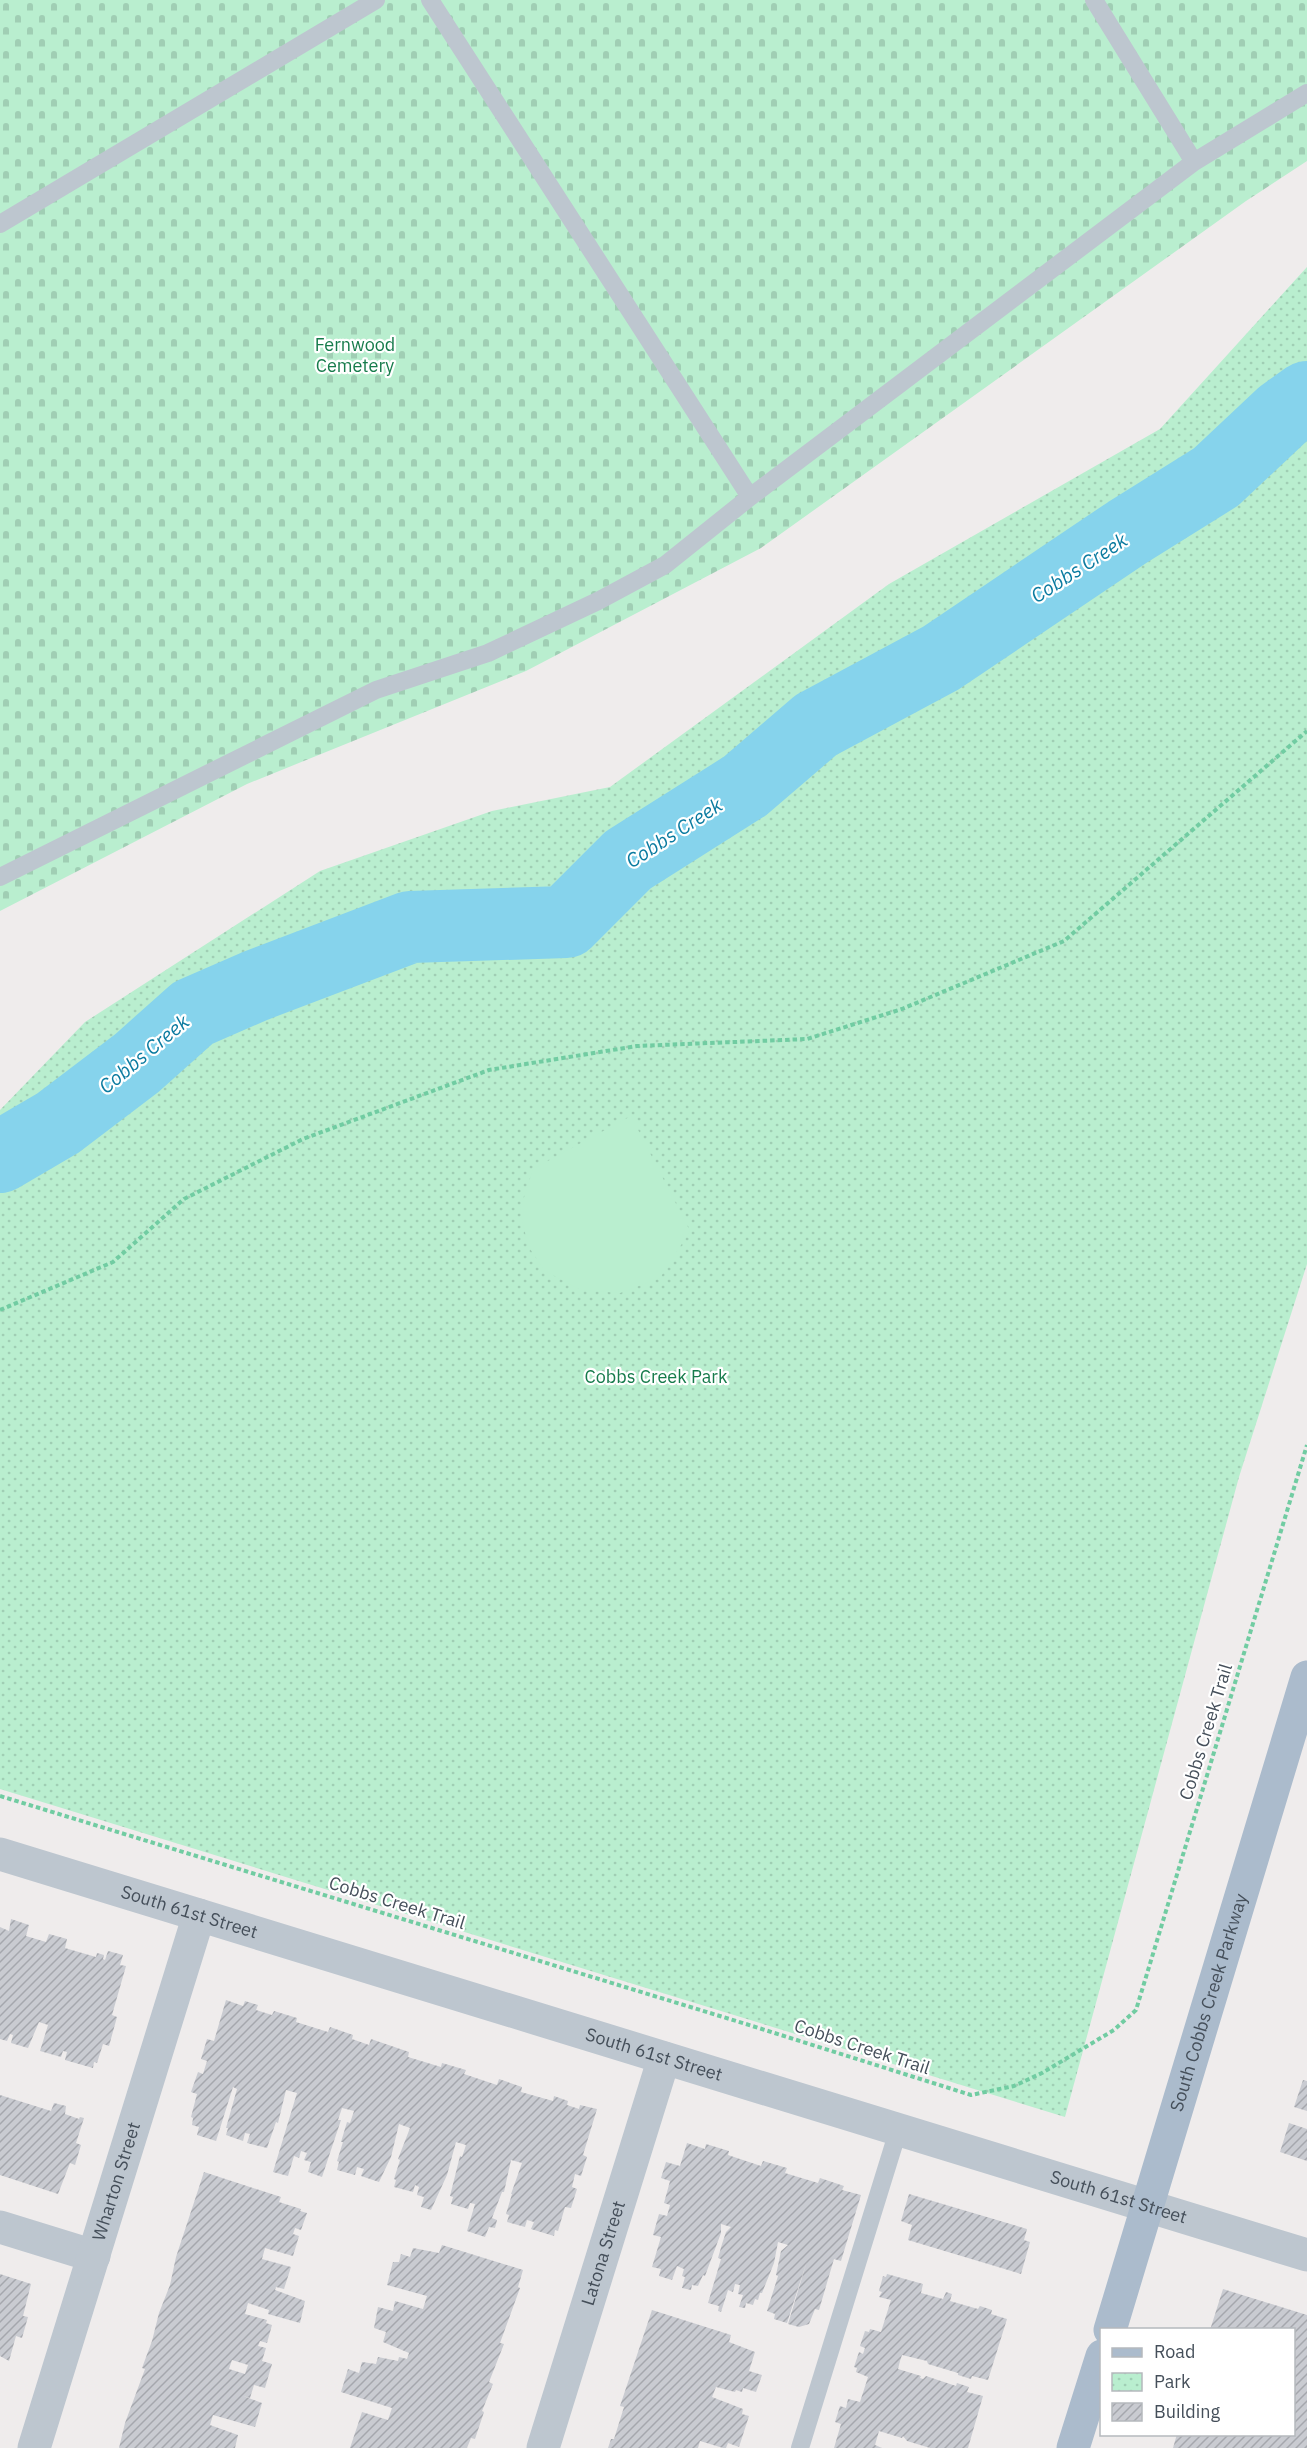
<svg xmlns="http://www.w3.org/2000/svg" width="1307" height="2448" font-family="'IBM Plex Sans',sans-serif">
<defs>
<pattern id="cemetery-stones" width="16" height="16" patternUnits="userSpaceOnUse" patternTransform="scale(1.5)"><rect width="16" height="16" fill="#b9eecf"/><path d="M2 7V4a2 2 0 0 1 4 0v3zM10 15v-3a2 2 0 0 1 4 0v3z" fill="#a0ceb4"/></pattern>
<pattern id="park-dots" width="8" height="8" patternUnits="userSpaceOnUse" patternTransform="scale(1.5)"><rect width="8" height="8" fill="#b9eecf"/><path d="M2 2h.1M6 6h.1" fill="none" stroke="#a0ceb4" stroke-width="1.8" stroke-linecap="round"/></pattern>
<pattern id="building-hatch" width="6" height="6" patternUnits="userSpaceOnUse" patternTransform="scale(1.5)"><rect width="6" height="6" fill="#c9cbd1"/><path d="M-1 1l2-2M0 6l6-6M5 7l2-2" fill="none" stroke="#a5a7ad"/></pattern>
</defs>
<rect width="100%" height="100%" fill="#efecec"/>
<path fill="url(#cemetery-stones)" d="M0,0H1307V161L1246,201L761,548L526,671L247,784L0,911Z"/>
<path fill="url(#park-dots)" d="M1307,267V1264L1239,1477L1065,2117L0,1789V1110L85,1022L320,871L492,811L610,787L889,584L1160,429Z"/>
<path fill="#b9eecf" d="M631,1116L690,1231L660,1278L620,1293L581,1290L545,1271L528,1246L520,1210L533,1169Z"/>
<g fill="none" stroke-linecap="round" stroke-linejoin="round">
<path stroke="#86d3ec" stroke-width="72" d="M0,1157L58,1123L137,1063L193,1013L255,986L410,927L566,922L628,860L745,786L816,725L941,658L1128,532L1216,477L1282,415L1307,397"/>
</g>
<path fill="url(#building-hatch)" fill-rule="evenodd" d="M11,1919L29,1925L26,1936L46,1942L49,1934L67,1939L65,1948L96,1957L97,1953L104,1955L103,1959L105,1960L108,1951L123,1955L120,1965L126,1966L112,2015L117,2017L109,2046L103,2044L97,2063L94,2062L93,2068L65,2060L67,2052L63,2051L61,2057L40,2051L48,2025L39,2022L28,2048L11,2043L13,2035L10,2034L7,2041L0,2039V1927L9,1931Z
M226,2000L243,2006L245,2001L258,2005L256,2010L272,2015L274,2011L297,2018L296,2022L328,2032L330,2027L353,2035L352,2039L369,2045L371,2039L409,2052L408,2057L441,2067L442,2063L466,2070L464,2074L497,2085L499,2079L522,2087L521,2092L553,2101L554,2096L568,2101L567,2105L579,2109L580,2105L597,2109L583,2155L587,2157L581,2176L575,2174L572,2187L577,2189L571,2208L565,2207L558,2231L555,2230L554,2236L531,2229L534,2222L527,2220L525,2227L507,2222L509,2215L506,2214L512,2194H511L522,2163L511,2160L504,2192H502L492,2218L497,2220L495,2228L489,2227L485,2237L467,2231L475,2204L470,2203L468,2209L451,2204L453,2197L450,2196L460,2156L462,2157L466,2145L456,2142L447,2175L431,2210L421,2207L424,2197L417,2195L419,2187L415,2185L413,2192L394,2187L396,2180L394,2179L400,2160L398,2159L410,2128L399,2124L391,2157L379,2182L361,2176L364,2169L357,2167L355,2175L337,2170L339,2162L337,2161L343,2142H341L347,2122L350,2123L354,2111L342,2108L338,2120H341L322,2177L308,2172L311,2162L304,2160L307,2153L301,2151L299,2158L294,2156L288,2176L273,2172L297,2093L286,2090L278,2123L276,2122L267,2148L247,2143L250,2134L245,2133L243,2141L226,2135L228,2128H226L237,2089L233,2087L216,2141L197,2135L199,2127L192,2125L193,2118L191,2117L197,2094L191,2092L198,2072L203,2074L207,2061L201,2059L207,2039L214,2041Z
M1303,2080L1307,2081V2111L1294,2107Z
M0,2095L51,2111L54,2103L66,2106L65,2114L79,2119L80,2117L84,2118L76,2143L81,2145L75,2165L70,2163L58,2194L0,2175Z
M1289,2123L1307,2129V2161L1280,2152Z
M687,2143L705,2149L706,2144L729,2151L728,2155L761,2166L763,2161L787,2168L785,2173L818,2183L820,2178L844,2186L842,2190L861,2195L841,2261L834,2259L819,2310L815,2309L809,2324L799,2327L788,2324L807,2261L787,2323L774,2319L775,2314L767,2311L778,2276L776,2275L781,2251L788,2245L778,2242L774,2263L762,2293H760L758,2300L755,2299L753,2305L746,2303L745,2308L739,2307L743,2295L738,2294L740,2285L735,2284L733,2292L728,2290L721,2312L718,2311L719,2306L708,2303L721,2259L718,2258L722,2244L726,2232L731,2227L721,2224V2233L705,2276L703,2275L698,2286L692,2285L691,2290L682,2288L685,2277L682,2276L684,2269L677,2266L672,2280L659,2276L661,2269L652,2267L661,2237L653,2235L659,2214L667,2216L670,2205L664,2203L670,2181L661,2178L666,2162L680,2166Z
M204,2172L281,2197L279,2202L301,2209L300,2211L307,2213L301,2230L295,2228L293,2234L299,2236L293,2256L265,2248L262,2259L291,2267L284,2289L276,2287L275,2290L305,2301L300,2323L268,2314L269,2310L248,2303L245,2314L267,2320L266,2323L272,2325L267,2343L260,2341L258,2346L266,2348L262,2361L272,2364L265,2388L254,2385L250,2398L243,2396L262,2403L255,2427L213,2415L210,2425L238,2435L235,2448H119L125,2423L145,2369L142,2368L152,2341L159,2313L170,2285L176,2257ZM232,2360L248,2365L245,2374L229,2369Z
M909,2194L1027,2229L1024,2240L1030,2242L1021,2274L908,2240L912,2225L901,2221Z
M442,2245L523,2270L518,2287L520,2288L500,2343L504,2344L489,2382L493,2384L482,2411L484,2412L475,2439L471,2438L467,2448H350L362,2412L388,2420L392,2408L341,2392L348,2369L359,2373L362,2362L376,2364L378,2357L398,2361L399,2357L407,2359L409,2353L383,2342L386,2332L374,2328L378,2307L393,2311L395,2301L423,2309L427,2296L387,2285L393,2262H399L401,2254L410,2257L413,2248L439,2253Z
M0,2274L31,2284L23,2316L28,2317L22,2338L16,2336L9,2361L0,2356Z
M887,2274L923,2284L921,2293L943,2299L946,2292L952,2294L950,2301L978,2309L980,2306L992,2310L991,2314L1007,2319L988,2380L972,2376L971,2379L958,2375V2373L928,2364L927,2361L902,2355L900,2361L898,2369L921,2376L920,2378L923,2379L926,2376L956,2386L957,2383L969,2387L967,2392L983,2396L968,2448H930L907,2441L903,2436L902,2438L879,2431L875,2445L882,2448H834L841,2424L835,2422L840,2406L846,2408L848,2399L860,2402L868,2377L856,2372L857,2368L854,2367L859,2352L863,2354L865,2348L860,2346L865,2331L869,2332L870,2329L881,2332L891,2300L879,2297L882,2292L879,2291L883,2276L886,2277Z
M1223,2289L1307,2315V2448H1173L1177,2434H1294V2330H1210Z
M652,2310L731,2335L729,2342L755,2352L749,2371L762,2375L756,2392L743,2388L742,2392L736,2390L735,2392L716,2387L712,2397L743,2409L742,2414L749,2416L739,2447L728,2443L726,2448H723L700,2441L698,2448H608L611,2439H614L624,2407L620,2406Z"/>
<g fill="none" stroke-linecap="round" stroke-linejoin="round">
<path stroke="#71cca2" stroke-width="4" stroke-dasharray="4.5 3" stroke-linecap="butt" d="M0,1310L113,1262L184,1199L303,1139L489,1070L637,1046L807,1039L902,1009L1064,941L1307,731
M0,1796L746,2024L971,2095L1014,2086L1042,2073L1114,2030L1136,2010L1307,1445"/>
<path stroke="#bdc6cf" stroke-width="18" d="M430,0L750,497
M1094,0L1194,162
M0,224L376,0
M0,877L376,690L488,653L598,601L665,565L750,497L1194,162L1307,93
M800,2448L898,2131"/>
<g stroke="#bdc6cf" stroke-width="33">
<path id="s1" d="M0,1854L1307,2255"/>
<path d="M0,2227L94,2256"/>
<path id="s2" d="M34,2448L199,1915"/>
<path id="s3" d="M543,2448L664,2058"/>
</g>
<g stroke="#abbbcc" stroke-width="33">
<path id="s4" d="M1110,2330L1307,1677"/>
<path d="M1073,2448L1102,2356"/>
</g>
</g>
<g text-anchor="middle" stroke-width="4.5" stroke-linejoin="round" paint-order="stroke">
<g font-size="18" fill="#167b4b" stroke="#fff">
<text x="355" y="351">Fernwood<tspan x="355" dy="21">Cemetery</tspan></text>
<text x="656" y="1383">Cobbs Creek Park</text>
</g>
<g font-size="18" fill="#454f5a" stroke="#fff">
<text transform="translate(1206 1732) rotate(-73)" y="6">Cobbs Creek Trail</text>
<text transform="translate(397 1903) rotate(17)" y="6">Cobbs Creek Trail</text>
<text dy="6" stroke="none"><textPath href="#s1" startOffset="198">South 61st Street</textPath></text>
<text dy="6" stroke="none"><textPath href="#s4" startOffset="342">South Cobbs Creek Parkway</textPath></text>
<text transform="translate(862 2047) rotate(18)" y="6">Cobbs Creek Trail</text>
<text dy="6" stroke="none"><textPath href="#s1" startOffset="684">South 61st Street</textPath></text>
<text dy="6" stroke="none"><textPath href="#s2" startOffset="279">Wharton Street</textPath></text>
<text dy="6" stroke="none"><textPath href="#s1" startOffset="1170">South 61st Street</textPath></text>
<text dy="6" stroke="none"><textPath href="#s3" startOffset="204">Latona Street</textPath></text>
</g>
<g font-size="20" font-style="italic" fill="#0b7ba0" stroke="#fff">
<text transform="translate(1079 568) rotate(-33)" y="7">Cobbs Creek</text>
<text transform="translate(674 833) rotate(-33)" y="7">Cobbs Creek</text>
<text transform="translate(144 1054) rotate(-40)" y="7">Cobbs Creek</text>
</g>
</g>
<rect x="1100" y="2328" width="195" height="108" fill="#ffffff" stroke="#b5b9bd" stroke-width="1.5"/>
<rect x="1112" y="2348" width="30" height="9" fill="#abbbcc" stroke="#b5b9bd" stroke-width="1.5"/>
<text x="1154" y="2358" font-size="18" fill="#454f5a">Road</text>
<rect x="1112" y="2373" width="30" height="18" fill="url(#park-dots)" stroke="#b5b9bd" stroke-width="1.5"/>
<text x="1154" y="2388" font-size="18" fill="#454f5a">Park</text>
<rect x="1112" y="2403" width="30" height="18" fill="url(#building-hatch)" stroke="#b5b9bd" stroke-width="1.5"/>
<text x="1154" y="2418" font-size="18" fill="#454f5a">Building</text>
</svg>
